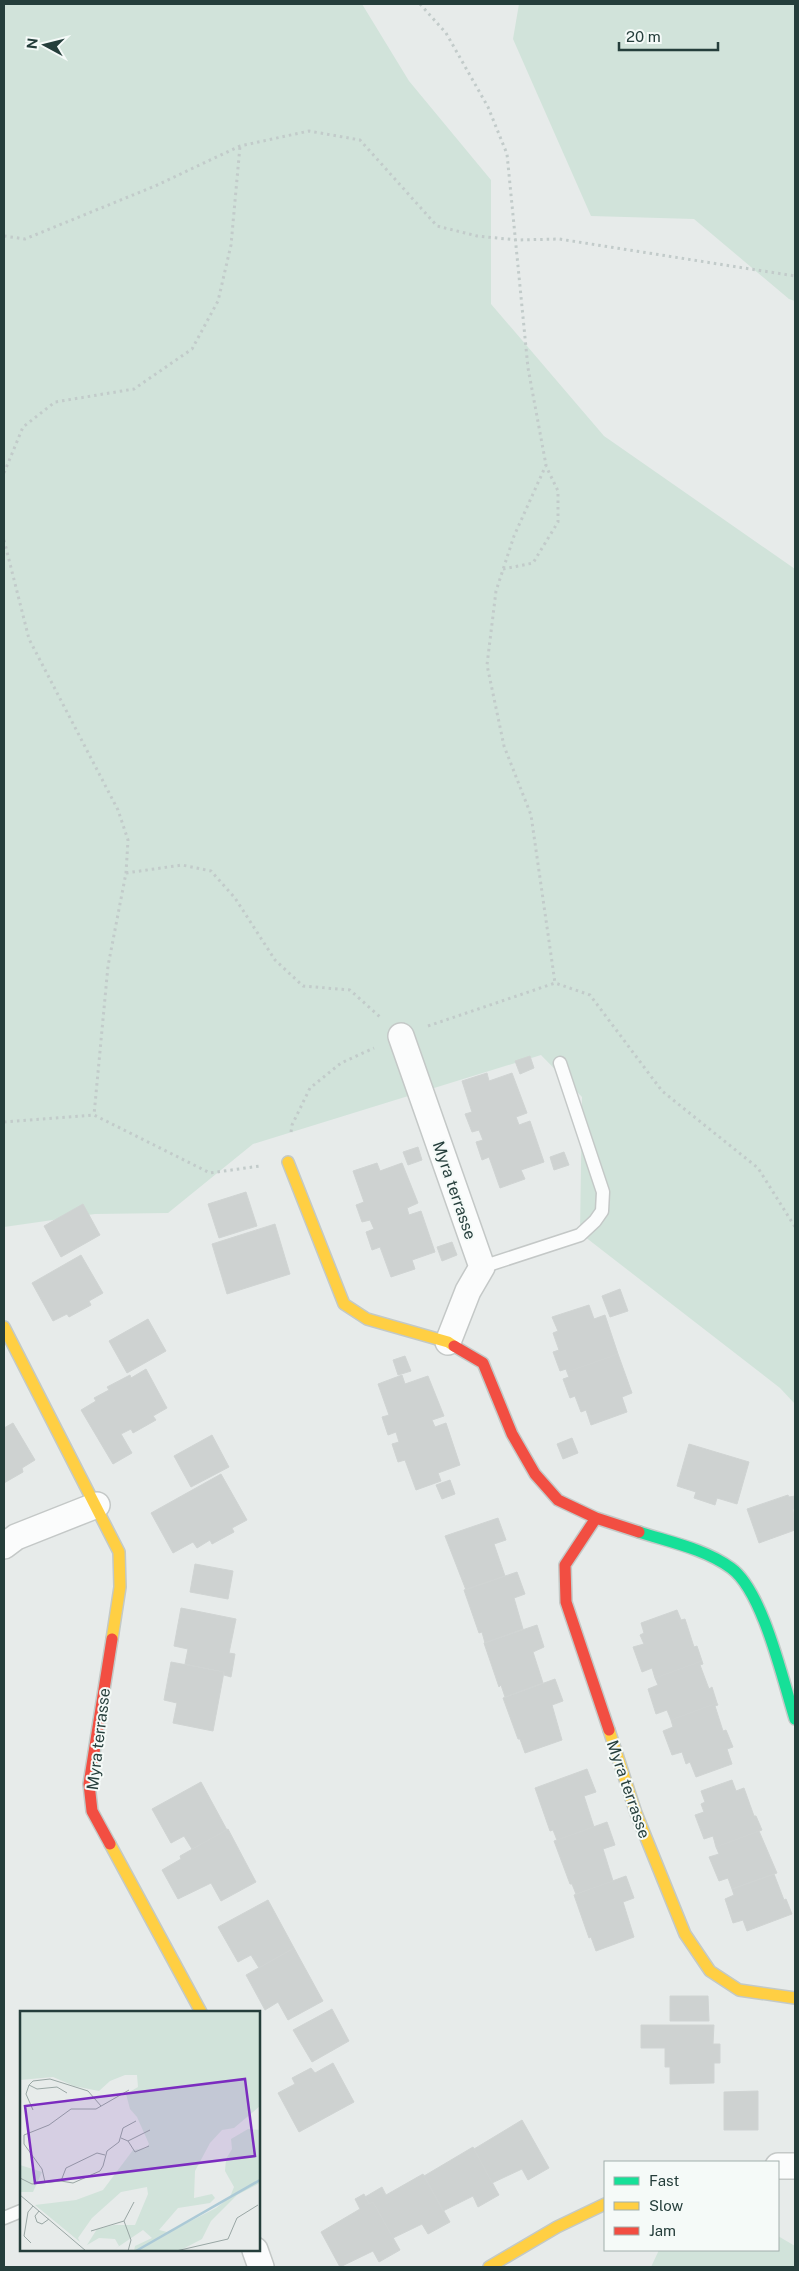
<svg xmlns="http://www.w3.org/2000/svg" width="799" height="2271" font-family="'Public Sans',sans-serif">
<rect width="100%" height="100%" fill="#e7ebea"/>
<path fill="#d1e3da" d="M4,4H362L409,81L491,180V304L604,436L795,569V1404L780,1388L580,1233L582,1097L541,1055L253,1144L168,1213L95,1214L4,1227Z
M519,4H795V301L789,299L694,219L591,216L513,39Z
M778,2236L795,2246V2267H651L659,2250H778Z"/>
<path fill="#ced2d1" stroke="#d0d4d3" d="M530,1056L534,1068L520,1074L515,1061Z
M487,1073L489,1081L512,1073L527,1113L516,1117L519,1125L530,1121L544,1162L521,1170L525,1179L500,1188L489,1157L482,1160L476,1142L483,1140L479,1130L472,1132L465,1114L472,1112L462,1081Z
M418,1147L422,1160L408,1165L403,1152Z
M564,1152L569,1165L554,1170L550,1157Z
M377,1163L380,1171L402,1163L418,1203L407,1208L409,1215L421,1211L435,1252L412,1260L415,1269L391,1277L380,1247L372,1250L366,1232L374,1229L370,1220L362,1222L356,1205L364,1202L353,1171Z
M246,1192L257,1226L219,1238L208,1204Z
M83,1204L100,1235L61,1257L44,1226Z
M275,1224L290,1274L227,1294L212,1244Z
M452,1242L457,1255L442,1261L437,1247Z
M81,1255L103,1293L89,1301L91,1305L69,1317L67,1314L53,1321L32,1283Z
M620,1289L628,1311L610,1317L602,1296Z
M589,1305L594,1319L605,1315L618,1354L567,1372L566,1369L560,1371L553,1352L559,1350L553,1333L558,1331L552,1317Z
M148,1319L166,1351L127,1373L109,1341Z
M618,1354L632,1393L622,1397L627,1412L591,1425L586,1410L581,1412L575,1396L570,1398L563,1379L569,1377L567,1372Z
M405,1356L411,1371L398,1375L393,1360Z
M146,1369L167,1408L153,1416L156,1420L133,1433L131,1429L121,1434L132,1453L113,1464L81,1410L96,1401L94,1398L109,1390L107,1387L130,1375L131,1378Z
M402,1375L405,1384L428,1376L444,1416L432,1420L435,1427L446,1423L460,1465L438,1473L441,1481L416,1490L405,1460L398,1462L392,1444L399,1442L396,1432L388,1435L382,1417L389,1415L378,1384Z
M13,1423L35,1460L22,1468L23,1472L4,1483V1428Z
M212,1435L229,1467L191,1487L174,1456Z
M572,1438L578,1453L563,1459L557,1444Z
M689,1444L749,1462L737,1504L717,1498L715,1505L694,1498L696,1492L677,1486Z
M221,1474L247,1520L232,1528L234,1532L212,1544L210,1540L197,1548L193,1542L173,1553L151,1513Z
M450,1480L455,1494L442,1499L436,1485Z
M788,1495L789,1497L795,1496V1509H793L795,1530L759,1543L747,1509Z
M498,1518L506,1540L494,1544L505,1576L466,1590L445,1536Z
M195,1564L233,1571L228,1599L190,1592Z
M517,1572L525,1594L514,1598L523,1629L485,1643L482,1632L479,1633L464,1590Z
M181,1608L236,1619L229,1653L235,1654L231,1677L224,1675V1672L185,1664L188,1649L174,1646Z
M677,1610L681,1620L685,1619L694,1647L697,1646L702,1661L655,1678L652,1668L642,1672L633,1647L644,1644L640,1635L644,1633L641,1623Z
M537,1625L544,1647L533,1652L543,1683L505,1697L501,1685L499,1687L484,1643Z
M702,1661L703,1664L700,1665L709,1689L712,1687L717,1703L671,1720L667,1710L656,1714L648,1689L658,1685L655,1678Z
M171,1662L224,1672L213,1731L173,1723L177,1703L164,1700Z
M555,1679L563,1701L552,1705L562,1740L525,1753L520,1739H518L503,1698Z
M717,1703L718,1705L715,1706L723,1731L726,1730L733,1747L727,1749L732,1764L696,1777L690,1762L686,1764L682,1752L672,1755L663,1731L673,1727L671,1720Z
M587,1769L596,1792L584,1796L594,1827L557,1840L553,1830L550,1831L535,1788Z
M732,1780L736,1791L744,1788L754,1816H756L762,1830L716,1847L713,1836L704,1839L695,1815L704,1812L701,1804L705,1802L701,1791Z
M201,1782L227,1830L192,1849L184,1836L171,1843L152,1809Z
M607,1822L615,1845L603,1849L613,1881L576,1894L572,1884H570L554,1841Z
M228,1829L256,1882L221,1901L211,1883L178,1899L162,1870L181,1859L180,1856Z
M759,1831L777,1873L732,1889L728,1878L719,1881L709,1857L719,1854L716,1847Z
M774,1874L784,1900L786,1899L792,1914L747,1931L743,1920L733,1923L725,1899L734,1895L732,1889Z
M626,1876L634,1898L623,1902L634,1937L596,1951L591,1937L589,1938L574,1895Z
M268,1900L294,1948L259,1968L251,1955L238,1962L218,1927Z
M294,1948L323,2001L288,2020L278,2002L265,2010L246,1975Z
M670,1996H708L709,2021H670Z
M332,2009L349,2041L312,2062L293,2030Z
M641,2025H714L713,2044H720V2063H714V2083L670,2084V2067H665V2048H641Z
M333,2063L354,2102L299,2132L278,2093L295,2084L292,2078L311,2068L315,2073Z
M758,2091V2130H724V2092Z
M522,2120L549,2168L528,2180L522,2169L492,2183L474,2149Z
M473,2147L499,2195L478,2207L473,2196L443,2211L424,2176Z
M423,2174L450,2222L428,2234L422,2224L393,2238L373,2202L369,2204L365,2197L382,2187L386,2195Z
M364,2194L369,2204L373,2202L400,2250L379,2262L373,2251L340,2267L321,2232L360,2209L355,2199Z"/>
<g fill="none" stroke-linecap="round" stroke-linejoin="round">
<g stroke="#c4c8c7" stroke-width="15">
<path id="lane" d="M482,1267L580,1235L595,1221L602,1211L603,1192L560,1063
M4,2218L21,2211"/>
</g>
<g stroke="#c4c8c7" stroke-width="28">
<path id="street" d="M401,1036L482,1267L468,1291L448,1342
M4,1546L16,1537L97,1505
M778,2166H795
M255,2250L261,2267"/>
</g>
<g stroke="#c3c9c7" stroke-width="14">
<path id="fast" d="M639,1532C670,1542 705,1549 731,1568C763,1591 783,1681 795,1719"/>
</g>
<g stroke="#c3c9c7" stroke-width="14">
<path id="slow" d="M288,1162L344,1304L367,1319L448,1342L454,1346
M4,1327L119,1552L120,1587L112,1639
M609,1730L636,1813L685,1934L710,1971L739,1990L795,1998
M110,1844L201,2012
M489,2267L557,2227L605,2204"/>
</g>
<g stroke="#c3c9c7" stroke-width="14">
<path id="jam" d="M454,1346L483,1363L512,1434L535,1474L558,1500L596,1518L639,1532
M596,1518L565,1565L566,1602L609,1730
M110,1844L92,1811L89,1784L112,1639"/>
</g>
<path stroke="#c2cbca" stroke-width="3" stroke-dasharray="2.5 4" stroke-linecap="butt" d="M420,4L446,33L488,107L507,154L528,368L546,465L514,536L496,591L487,665L504,746L531,815L555,983
M4,236L25,239L155,186L240,146L309,131L360,140L437,226L477,236L517,240L559,239L795,276
M4,473L23,427L55,402L134,389L192,349L218,301L231,245L240,146
M4,540L29,639L118,810L128,840L126,873L108,966L94,1115
M503,569L533,563L558,522V491L546,466
M126,873L182,865L211,871L235,898L275,960L303,986L350,990L380,1017
M428,1026L555,983L590,995L662,1091L758,1168L795,1227
M4,1122L94,1115L210,1173L260,1166
M291,1132L292,1125L310,1088L341,1063L374,1048"/>
<use href="#lane" stroke="#fbfcfc" stroke-width="12"/>
<use href="#street" stroke="#fbfcfc" stroke-width="25"/>
<use href="#fast" stroke="#16e098" stroke-width="11"/>
<use href="#slow" stroke="#ffcf43" stroke-width="11"/>
<use href="#jam" stroke="#f24e42" stroke-width="11"/>
</g>
<g text-anchor="middle" stroke-width="4" stroke-linejoin="round" paint-order="stroke">
<g font-size="16" fill="#253e3b" stroke="#f5faf8">
<text transform="translate(455 1190) rotate(71)" y="6">Myra terrasse</text>
<text transform="translate(98 1739) rotate(-83)" y="6">Myra terrasse</text>
<text transform="translate(629 1789) rotate(71)" y="6">Myra terrasse</text>
</g>
</g>
<g transform="translate(20 2011)">
<rect width="240" height="240" fill="#e7ebea"/>
<path d="M0,0H240V95L214,117L202,119L190,132L175,160L174,187L192,183L195,187L190,192L158,197L139,219L147,221L163,214L196,197L210,186L214,176L205,160L206,148L212,138L211,128L228,118L240,119V172L217,184L191,210L182,228L159,240H114L115,235L132,227L123,219L95,238L99,235L95,228L79,227L67,234L77,218L94,214H115L128,183L127,176L101,181L72,207L58,227L60,231L15,194L56,189L83,179L113,139L126,137L129,133L117,106L110,98L106,83L118,76L117,64H105L90,70L79,80L54,75L33,66L0,69ZM0,154L22,161L13,181H0Z" fill="#d1e3da"/>
<path fill="none" stroke="#abc9d6" stroke-width="2.5" d="M116,240L240,169"/>
<path fill="none" stroke="#99a6a4" stroke-width="1" d="M9,74L17,78L37,76L47,82M13,99L6,83L9,74L13,70L30,68L68,80L81,95M101,127L108,130L130,119M108,130L115,141L129,135M85,144L77,142L46,157L41,170L53,172L80,160L83,155L87,140L99,131L103,117L116,110M0,167L12,173L41,170M25,171L22,158L4,133V124L29,114L51,98H76L109,79M0,184L66,240M19,200L15,205L17,211L22,213L29,208M104,210L114,191M71,220L104,210L111,229L108,240M11,232L4,225L8,201L13,195M156,240L208,228L217,207L238,194"/>
<path fill="#7b2cbf" fill-opacity="0.15" stroke="#7b2cbf" stroke-width="2.5" d="M225,68L235,145L15,172L5,95Z"/>
<rect width="240" height="240" fill="none" stroke="#253e3b" stroke-width="2.5"/>
</g>
<rect width="799" height="2271" fill="none" stroke="#253e3b" stroke-width="10"/>
<rect x="604" y="2161" width="175" height="90" fill="#f5faf8" stroke="#a2afac"/>
<rect x="614" y="2177" width="25" height="8" fill="#16e098" stroke="#a2afac"/>
<text x="649" y="2186" font-size="15" fill="#253e3b">Fast</text>
<rect x="614" y="2202" width="25" height="8" fill="#ffcf43" stroke="#a2afac"/>
<text x="649" y="2211" font-size="15" fill="#253e3b">Slow</text>
<rect x="614" y="2227" width="25" height="8" fill="#f24e42" stroke="#a2afac"/>
<text x="649" y="2236" font-size="15" fill="#253e3b">Jam</text>
<g transform="translate(45 45) rotate(277)" stroke="#f5faf8" stroke-width="4" paint-order="stroke">
<path d="M0-4L9 19L0 12L-9 19Z" fill="#253e3b"/>
<text y="-8" font-size="14" font-weight="bold" text-anchor="middle" fill="#253e3b">N</text>
</g>
<path d="M619 42v8h99v-8" fill="none" stroke="#253e3b" stroke-width="2.5"/>
<text x="626" y="42" font-size="15" fill="#253e3b" stroke="#f5faf8" stroke-width="4" paint-order="stroke">20 m</text>
</svg>
